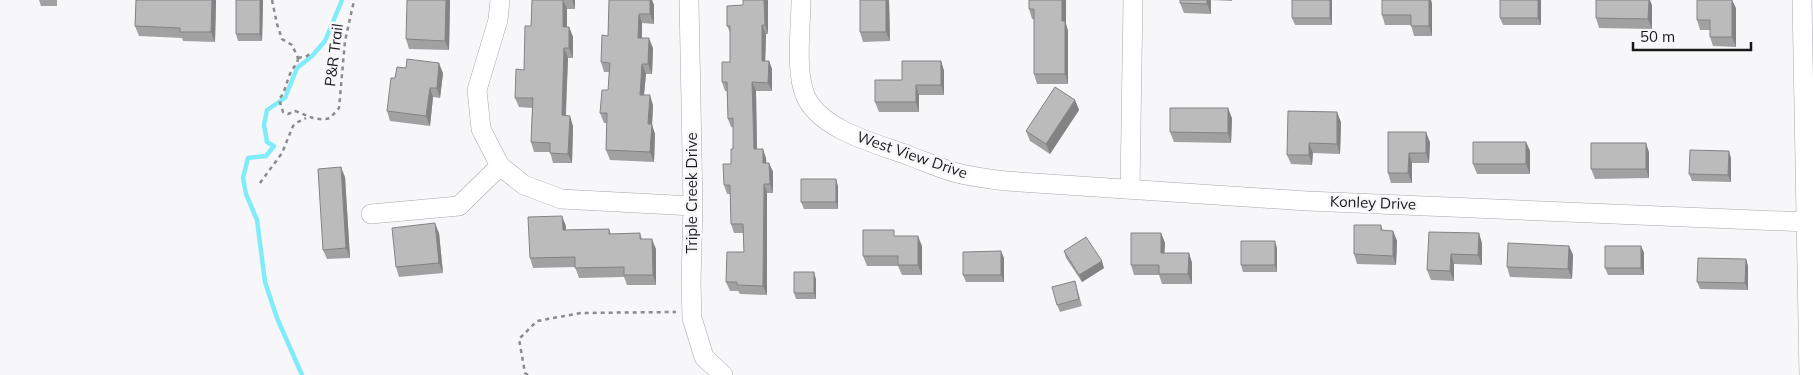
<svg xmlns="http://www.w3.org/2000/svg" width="1813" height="375" font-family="Mulish,sans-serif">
<rect width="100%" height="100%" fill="#f7f7f9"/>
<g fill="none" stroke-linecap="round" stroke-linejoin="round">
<path stroke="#80ecf9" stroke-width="4.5" d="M302,375L277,318L265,282L257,220L246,194L243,178L248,158L266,156L274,146L267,142L264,125L267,110L285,98L297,68L312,56L325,41L342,0"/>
<g stroke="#a7a8aa" stroke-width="20">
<path id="minor" d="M500,0L498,20L477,90L481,129L500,166L524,185L561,199L693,206
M689,0L693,206L691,283L692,318L704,357L723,375
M801,0C801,27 795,70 805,95C819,130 878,144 910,156C926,162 941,169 957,173C973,177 989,179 1006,181L1307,201L1805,222
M1802,0L1809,375
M1130,189L1133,0
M371,214L459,206L500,166"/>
</g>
<path stroke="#8b8b8d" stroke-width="2.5" stroke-dasharray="4 4" stroke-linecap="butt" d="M272,0L277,24L282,39L292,45L298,58
M298,58C298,64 293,67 291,72C286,81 286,92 279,99L283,112L288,114L295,111C307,115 316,122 330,118L339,108L345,41L353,5L355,0
M298,58L307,56L311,53
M260,183L282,153L293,126L298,122L306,118
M528,375L525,373L519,339L537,321L581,313L676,312"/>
<use href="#minor" stroke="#fff" stroke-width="19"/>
</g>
<path fill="#a2a1a2" d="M39,0H57V6H41Z
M136,0H216L215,42L183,41L182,38L139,36L135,26Z
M263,0L262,41H238L236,34Z
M450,0L449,50L409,49L406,39Z
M532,0H575V9H567V27H569L573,37V58H568L566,116L573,126L572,163H553L550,152H534L531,142L532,108L519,107L515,98L524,70L531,26Z
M609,0H652L654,5V24L642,23V38L653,48L652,74H646L644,95L653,105L652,125L655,134L654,162L610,160L606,150L607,123H604L600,113L608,90L609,72H604L601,62L608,36Z
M768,0V34H766L765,61H769L772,69V91H756L757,149L766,158V163H769L773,172V193H767V295L740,294L738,291H730L726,282L744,252L743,233H734L731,224L730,194H727L724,185L731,164L733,149V127H731L728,119L727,91H725L722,82L730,62V32L727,26L743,5Z
M860,0H889L890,41L863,42L860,32Z
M1029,0H1066V24L1068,31V84H1037L1034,74V19H1032L1029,9Z
M1180,0H1232V1L1211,0V14L1184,13L1180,3Z
M1292,0H1332V25H1295L1292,18Z
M1382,0H1431L1432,4V36H1414L1411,25H1385L1382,15Z
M1541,0V25H1503L1500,18Z
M1652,5V29L1599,28L1596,18Z
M1736,8V47L1713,46L1710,37V30H1700L1697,20Z
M941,61L944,71V95H919V112H879L875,102L902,80Z
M443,73L440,98L433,97L430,126L390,121L387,111Z
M1075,100L1079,110L1050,154L1030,141L1026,131Z
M1232,118L1231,143L1174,142L1170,132Z
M1341,122L1340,154L1313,153L1312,165L1291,164L1287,155Z
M1388,132L1430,142L1429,163H1412V183H1391L1388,173Z
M1526,142L1530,151V174H1477L1473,164Z
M1649,152V178L1595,179L1591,169Z
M1731,158V182L1692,181L1689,174Z
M345,177L350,258L327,259L323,250Z
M838,186V209H804L801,202Z
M1381,225L1383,231H1393L1397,241L1396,265L1357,264L1354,254Z
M566,226V230L609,229L611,234L640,233L642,239L656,249V285H627L624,277L579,278L575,267L533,268L530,258Z
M1429,232L1482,243V265L1454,264V281L1431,280L1427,270Z
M439,233L443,273L399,277L396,267Z
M1161,233L1165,243L1164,253H1189L1192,263V284H1162L1159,275H1134L1131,265Z
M896,236L922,246V275H902L898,266H867L863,256Z
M1569,246L1573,255L1572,279L1510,277L1507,267Z
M1641,246L1644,253V275H1608L1605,268Z
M1277,248V272H1243L1241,265Z
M1064,251L1104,268L1082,282L1066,258Z
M1004,258V282H966L963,275Z
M1746,259L1748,266V290L1700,289L1697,282Z
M816,279V299H796L794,293Z
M1075,281L1082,306L1060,312L1057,305Z"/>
<path fill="#848384" d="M212,0H216L215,42L211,32Z
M260,0H263L262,41L260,34Z
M446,0H450L449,50L445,41Z
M563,0L567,9V37L563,27Z
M572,0H575V9Z
M650,0H652L654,5V24L650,14Z
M764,0H768V34L765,25Z
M886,0H889L890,41L886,32Z
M1062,0H1066V24L1068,31V84L1065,74L1062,21Z
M1207,0H1211V14L1207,4Z
M1330,0H1332V25L1330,18Z
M1429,0H1431L1432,4V36L1429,26Z
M1538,0H1541V25L1538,18Z
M1649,0H1650L1652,5V29L1648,19Z
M1732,0L1736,8V47L1732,37Z
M639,14L642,23V48L638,38Z
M762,25L766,34L765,69L762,61Z
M569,27L573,37V58L569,48Z
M649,38L653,48L652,74L648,64Z
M564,48L568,58L565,125L562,115Z
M769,61L772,69V91L768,83Z
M941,61L944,71V95L941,85Z
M439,63L443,73L440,98L437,88Z
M642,64L646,74L643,104L640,95Z
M752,82L756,91L757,158L754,149Z
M916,85L919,95V112L916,102Z
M430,88L433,97L430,126L426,116Z
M650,95L653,105L652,125L655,134L654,162L650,152L648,124Z
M1075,100L1079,110L1050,154L1046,144Z
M1228,108L1232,118L1231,143L1228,133Z
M1337,112L1341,122L1340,154L1337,144Z
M570,116L573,126L572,163L568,154Z
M1426,132L1430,142L1429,163L1426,153Z
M1526,142L1530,151V174L1526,164Z
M1309,143L1313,153L1312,165L1309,155Z
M1646,143L1649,152V178L1646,169Z
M763,149L766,158L767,172L763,163Z
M1729,151L1731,158V182L1728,175Z
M1409,153L1412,163V183L1408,173Z
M769,163L773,172V193L770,184Z
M341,167L345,177L350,258L346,248Z
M836,179L838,186V209L836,202Z
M764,184L767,193V295L763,286Z
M562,216L566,226V240L563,230Z
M435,223L439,233L443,273L439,263Z
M1393,231L1397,241L1396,265L1393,256Z
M1161,233L1165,243L1164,263L1161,253Z
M1479,233L1482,243V265L1478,255Z
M918,236L922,246V275L918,265Z
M652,239L656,249V285L653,275Z
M1275,241L1277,248V272L1275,265Z
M1569,246L1573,255L1572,279L1568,269Z
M1641,246L1644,253V275L1641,268Z
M1001,251L1004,258V282L1001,275Z
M1189,253L1192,263V284L1188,274Z
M1451,254L1454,264V281L1450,271Z
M1746,259L1748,266V290L1745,283Z
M1102,261L1104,268L1082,282L1079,275Z
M814,272L816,279V299L814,293Z"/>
<path fill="#bcbbbc" stroke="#848384" d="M136,0H212L211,32H180V28L135,26Z
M236,0H260V34H236Z
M407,0H446L445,41L406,39Z
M532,0H563V27H569V48H564L562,115L570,116L568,154L550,153V143L531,142L533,98H515L516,69L524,70L525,26H531Z
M609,0H650V14H639L638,38H649L648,64H642L640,95H650L648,124H652L650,152L606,150L607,113H600L602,90H608L610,63L601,62L602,35L608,36Z
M743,0H764L765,25H762V61H769L768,83L752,82L754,149H763V163H769L770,184H764L763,286L737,285V282H726L727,252H744L743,224H731L730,185H724L723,164H731V149H733V118L728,119L727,82H722V62H730V26H727V6L743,5Z
M860,0H886V32H860Z
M1029,0H1062V21H1065V74H1034V9H1029Z
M1180,0H1207V4L1180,3Z
M1292,0H1330V18H1292Z
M1382,0H1429V26H1411V15H1382Z
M1500,0H1538V18H1500Z
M1596,0H1649L1648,19L1596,18Z
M1697,0H1732V37H1710V20H1697Z
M407,59L439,63L437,88H430L426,116L387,111L391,78H395L397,67L406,68Z
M902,61H941V85H916V102H875V80H902Z
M1055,87L1075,100L1046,144L1026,131Z
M1170,108H1228V133L1170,132Z
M1288,111L1337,112V144L1309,143V155H1287Z
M1388,132H1426V153H1409L1408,173H1388Z
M1473,142H1526V164H1473Z
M1591,143H1646V169H1591Z
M1690,150L1729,151L1728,175L1689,174Z
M341,167L346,248L323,250L318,169Z
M801,179H836V202H801Z
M562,216L563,230L609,229V234L640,233V239H652L653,275H624V267L575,268V257L530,258L528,217Z
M435,223L439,263L396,267L392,228Z
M1354,225H1381V230L1393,231V256L1354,254Z
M863,230H894V236H918V265H898V256H863Z
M1429,232L1479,233L1478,255L1451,254L1450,271L1427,270Z
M1131,233H1161V253H1189L1188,274H1159V265H1131Z
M1086,237L1102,261L1079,275L1064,251Z
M1241,241H1275V265H1241Z
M1508,243L1569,246L1568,269L1507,267Z
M1605,246H1641V268H1605Z
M1001,251V275H963V252Z
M1698,258L1746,259L1745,283L1697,282Z
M794,272H814V293H794Z
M1075,281L1079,299L1057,305L1052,287Z"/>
<g text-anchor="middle" stroke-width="5" stroke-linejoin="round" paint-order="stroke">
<g font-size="15" fill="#181819" stroke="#f7f7f9">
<text transform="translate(334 55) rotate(-83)" y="5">P&amp;R Trail</text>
<text transform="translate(912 155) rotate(19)" y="5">West View Drive</text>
<text transform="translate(692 193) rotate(-90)" y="5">Triple Creek Drive</text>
<text transform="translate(1373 203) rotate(2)" y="5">Konley Drive</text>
</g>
</g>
<path d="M1633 42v8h118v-8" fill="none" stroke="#181819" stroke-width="2.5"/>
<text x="1640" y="42" font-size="15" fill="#181819" stroke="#f7f7f9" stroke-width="4" paint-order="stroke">50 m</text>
</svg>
